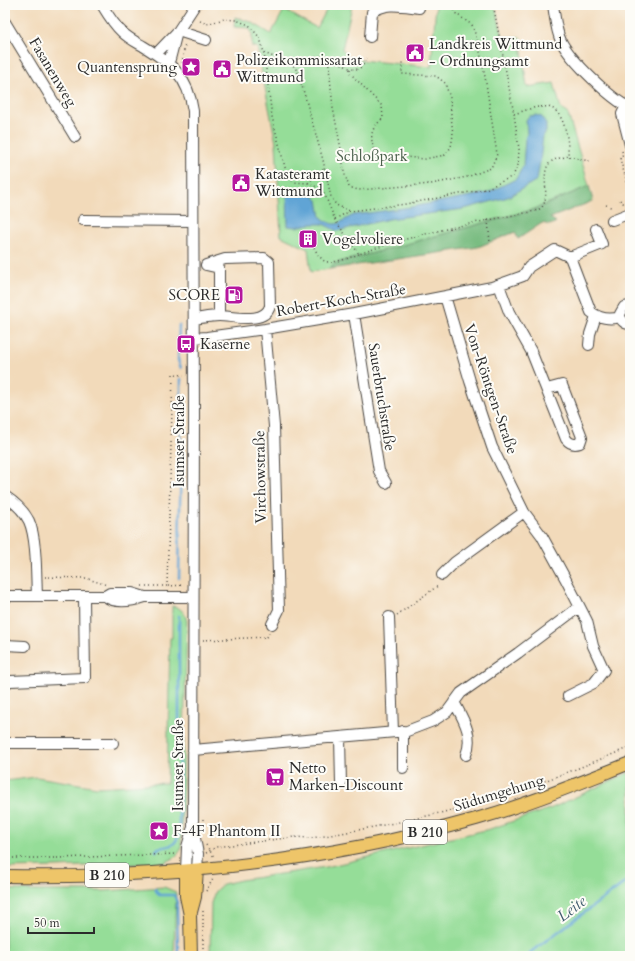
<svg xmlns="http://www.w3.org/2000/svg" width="635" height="961" font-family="Cardo,serif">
<rect width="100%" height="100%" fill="#fdfcf7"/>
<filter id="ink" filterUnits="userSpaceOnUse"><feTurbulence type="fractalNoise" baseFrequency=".025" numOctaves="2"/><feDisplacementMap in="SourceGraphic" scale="8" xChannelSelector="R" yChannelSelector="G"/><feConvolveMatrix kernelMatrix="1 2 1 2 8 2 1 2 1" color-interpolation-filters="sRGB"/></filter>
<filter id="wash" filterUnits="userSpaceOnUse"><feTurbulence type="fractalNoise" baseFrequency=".012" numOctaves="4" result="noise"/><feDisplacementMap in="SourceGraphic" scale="16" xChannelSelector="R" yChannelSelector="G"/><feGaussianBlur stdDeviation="0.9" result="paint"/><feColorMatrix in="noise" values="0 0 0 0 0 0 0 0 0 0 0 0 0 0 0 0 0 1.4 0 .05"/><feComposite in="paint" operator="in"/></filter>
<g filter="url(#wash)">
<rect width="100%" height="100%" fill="#f2daba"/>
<path fill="#95dd98" stroke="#608462" d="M329,5H349L352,6L342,49L350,59L431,67L436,5H492L495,6L503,37H520L527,87L554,83L561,109L568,114L589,186L535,209L333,264L330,269L311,272L308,249L281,236L276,143L257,47H252V33L249,28L234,27L235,17L251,22L271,34L284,10L317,28Z
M172,606C181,607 185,613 187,621L181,850L174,858L164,863L55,867L5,868V781L37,777L97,787L167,783L170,638H172Z
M630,772V956H210L211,903L215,891L223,884L241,880L326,867L490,829L552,808Z
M164,887L176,892L174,956H5V889L32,891H105Z"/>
<path fill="#78bc80" stroke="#527456" d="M589,186L593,201L550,218L556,222L550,225L542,223L518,239L515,232L478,247L330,269L333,264L535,209Z"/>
<path fill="#61a4d5" stroke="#466880" d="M536,115L542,117L546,124V132L543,136L540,162L537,180L508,197L464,209L389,219L337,231L323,224H310L296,227L288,226L287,194L306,189L318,200L321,217C337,230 338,222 354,215L411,207L487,193L516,179L523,166L525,139L527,134L526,120L529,116Z"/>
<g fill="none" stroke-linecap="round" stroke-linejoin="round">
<path stroke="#61a4d5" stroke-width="2.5" d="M179,325L178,360L181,368
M181,379V420
M179,578L181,431
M156,851L158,848C171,846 176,846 179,833V616
M155,889L159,895H174L177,902L178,956
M527,956L532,951L630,879"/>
</g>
</g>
<g filter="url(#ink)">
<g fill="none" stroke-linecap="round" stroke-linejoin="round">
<g stroke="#494540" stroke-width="12">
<path id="minor" d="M102,5C108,15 114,25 122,32C128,38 136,42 143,46C171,63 188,76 193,111L194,417L193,828L198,854L197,870
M553,5C555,17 556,31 561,41C571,61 611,99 630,108
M5,22L75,137
M178,31L206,40
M370,37L372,12C387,2 402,6 419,8V5
M156,54L178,31L195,5
M168,62L170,59L177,32
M626,106L622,114L630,145
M83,220L193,221
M612,220L630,213
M570,257L602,244L596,229
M206,265L219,268V316
M499,285L509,312L531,351L566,439C570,444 574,445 580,443L582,437L562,385L547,389
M445,296L470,381L492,447L524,512L542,536L565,578L587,621L593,646L604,670L594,683L568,696
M630,306L624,307L620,314C620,320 624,324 630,324
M354,314L379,471L386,483
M194,319C202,318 211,316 219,316C233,316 265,325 270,306L269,262L264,258L225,259L206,265
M265,329L274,426L279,610L272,624
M193,338L207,337L265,329L354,314L492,287L523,276L529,267L555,250L570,257L591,312C599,318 610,320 620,317
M589,345L590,334L596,316
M5,496C14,502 24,511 29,521C37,539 36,576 37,596
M442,575L455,562L524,512
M5,596H105L110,593H132L145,597H193
M105,596C116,605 133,601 145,597
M389,617L393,732
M5,645L25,646
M5,684L10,681L85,678L84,596
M454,702C463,719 474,735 466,755
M403,731V768
M340,737L341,784
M5,741L8,743H113
M193,750L407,731L433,721L447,712L461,693L518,653L579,607
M186,871L187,847L192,830"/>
</g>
<g stroke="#494540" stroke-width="14">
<path id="major" d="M186,871V896L190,915L191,956
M5,876C164,879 323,862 476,819C529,804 579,783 630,763
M191,912L195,897L197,870"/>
</g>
<path stroke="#494540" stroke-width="1.5" stroke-dasharray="1 3" stroke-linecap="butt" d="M454,7L470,5
M200,21L207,24L224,19L236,20L249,25L260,38L264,53L272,117L287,175L293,182L308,183L319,188L325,195L335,220L359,254C415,234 467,224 525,213C531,212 538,211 542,207C551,197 539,170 551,162C555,158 563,158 568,156C569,142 565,110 548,107C537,105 524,111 514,114
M264,53L293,65L298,72L323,160L331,197L336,205L350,211
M328,56L333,108L342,154L344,172L349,187L358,190L431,184L467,177L491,168L497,154L485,77L478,42L472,25L455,13L454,7L445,6
M182,63L185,44
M293,65C304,61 315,55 326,56C340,57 356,84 367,58
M350,69V73L382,106L383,118C381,120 378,123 376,125C369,134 372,144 375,154L425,159L445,155L451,147L453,135L451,115L450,98L445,83L436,76L402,74V61
M622,151L623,154L620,159L630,192
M569,156L592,162
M308,183L324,168
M620,200L623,203L630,201
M606,205L613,208
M335,219L350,211L406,204L486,189L513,176L518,165L519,149L514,114L494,9L491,5
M488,220L490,243
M312,244C315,249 318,256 323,260C330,266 351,257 359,254
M45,577L85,578L107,585
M142,586H167L173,374L184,375
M168,586L184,585
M397,615L439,585
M203,640L267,637L269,633
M203,819V828
M206,845L214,857
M206,853L216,847L294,837L311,838L325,836C369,828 413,820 456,809C516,793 573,771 630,747
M5,858H58L177,854
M206,891L213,879
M203,956V910"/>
<use href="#minor" stroke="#fff" stroke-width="10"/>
<use href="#major" stroke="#eec569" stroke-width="12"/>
</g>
</g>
<defs>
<g id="civic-square" transform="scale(1)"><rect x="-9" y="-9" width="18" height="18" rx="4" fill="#b5179e" stroke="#fdfcf7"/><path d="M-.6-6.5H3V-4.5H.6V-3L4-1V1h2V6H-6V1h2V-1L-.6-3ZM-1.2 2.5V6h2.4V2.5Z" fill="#fff"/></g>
<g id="sight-square" transform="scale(1)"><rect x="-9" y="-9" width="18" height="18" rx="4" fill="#b5179e" stroke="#fdfcf7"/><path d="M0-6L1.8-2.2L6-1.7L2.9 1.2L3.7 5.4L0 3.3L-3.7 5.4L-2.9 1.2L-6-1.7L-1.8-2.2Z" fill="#fff"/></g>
<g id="building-square" transform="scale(1)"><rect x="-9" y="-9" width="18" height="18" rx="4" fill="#b5179e" stroke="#fdfcf7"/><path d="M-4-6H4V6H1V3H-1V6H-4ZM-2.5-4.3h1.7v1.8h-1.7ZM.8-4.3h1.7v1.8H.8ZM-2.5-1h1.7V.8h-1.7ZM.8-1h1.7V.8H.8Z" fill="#fff"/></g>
<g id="fuel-square" transform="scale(1)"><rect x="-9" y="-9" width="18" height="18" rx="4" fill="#b5179e" stroke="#fdfcf7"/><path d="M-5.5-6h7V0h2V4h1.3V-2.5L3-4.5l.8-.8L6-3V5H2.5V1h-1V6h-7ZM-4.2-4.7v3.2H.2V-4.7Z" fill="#fff"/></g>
<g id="bus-square" transform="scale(1)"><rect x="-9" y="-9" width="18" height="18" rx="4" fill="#b5179e" stroke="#fdfcf7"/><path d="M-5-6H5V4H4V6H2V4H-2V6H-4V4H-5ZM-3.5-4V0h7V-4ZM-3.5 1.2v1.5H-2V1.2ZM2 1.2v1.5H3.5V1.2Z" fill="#fff"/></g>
<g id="supermarket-square" transform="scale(1)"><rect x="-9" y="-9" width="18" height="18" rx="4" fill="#b5179e" stroke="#fdfcf7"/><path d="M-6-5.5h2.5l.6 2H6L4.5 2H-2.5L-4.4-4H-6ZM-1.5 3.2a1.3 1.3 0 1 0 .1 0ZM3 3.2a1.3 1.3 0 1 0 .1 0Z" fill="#fff"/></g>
</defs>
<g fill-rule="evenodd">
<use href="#civic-square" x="415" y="53"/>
<use href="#sight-square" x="191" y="67"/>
<use href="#civic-square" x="222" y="69"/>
<use href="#civic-square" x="241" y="183"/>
<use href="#building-square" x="308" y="239"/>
<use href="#fuel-square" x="234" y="295"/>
<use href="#bus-square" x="186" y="344"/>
<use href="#supermarket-square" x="275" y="777"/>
<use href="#sight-square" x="159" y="831"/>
</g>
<g text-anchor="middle" stroke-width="4" stroke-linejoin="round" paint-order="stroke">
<g fill="#fdfcf7" stroke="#6a6a68" stroke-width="1">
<rect x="403" y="820" width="44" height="24" rx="3"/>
<rect x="85" y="863" width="44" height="24" rx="3"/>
</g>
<g font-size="14" font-weight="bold" fill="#2b2b2b">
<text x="425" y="837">B 210</text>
<text x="107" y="880">B 210</text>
</g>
<g font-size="15" fill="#2b2b2b" stroke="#fdfcf7" text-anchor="start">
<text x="429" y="49">Landkreis Wittmund<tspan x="429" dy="17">- Ordnungsamt</tspan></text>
<text x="236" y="65">Polizeikommissariat<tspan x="236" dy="17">Wittmund</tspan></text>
<text x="177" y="72" text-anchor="end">Quantensprung</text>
<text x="255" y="179">Katasteramt<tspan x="255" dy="17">Wittmund</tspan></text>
<text x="322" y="244">Vogelvoliere</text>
<text x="220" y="300" text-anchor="end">SCORE</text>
<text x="200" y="349">Kaserne</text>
<text x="289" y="773">Netto<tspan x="289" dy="17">Marken-Discount</tspan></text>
<text x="173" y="836">F-4F Phantom II</text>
</g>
<g font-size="15" fill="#2b2b2b" stroke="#fdfcf7">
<text transform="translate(53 72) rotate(59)" y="5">Fasanenweg</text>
<text transform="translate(341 300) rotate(-10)" y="5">Robert-Koch-Straße</text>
<text transform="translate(491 389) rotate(71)" y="5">Von-Röntgen-Straße</text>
<text transform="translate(382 397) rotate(81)" y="5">Sauerbruchstraße</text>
<text transform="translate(179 441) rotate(-90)" y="5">Isumser Straße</text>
<text transform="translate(260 477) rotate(-91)" y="5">Virchowstraße</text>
<text transform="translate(178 765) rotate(-90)" y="5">Isumser Straße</text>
<text transform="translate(499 793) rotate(-17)" y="5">Südumgehung</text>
</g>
<g font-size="15" fill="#4b604c" stroke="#fdfcf7">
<text x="372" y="161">Schloßpark</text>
</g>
<g font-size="16" font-style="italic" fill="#415b6f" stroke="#fdfcf7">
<text transform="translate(571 908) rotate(-37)" y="6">Leite</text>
</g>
</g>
<rect width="635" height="961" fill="none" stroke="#fdfcf7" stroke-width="20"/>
<path d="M28 927v6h66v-6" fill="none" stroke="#2b2b2b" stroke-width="2"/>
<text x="34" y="927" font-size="12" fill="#2b2b2b" stroke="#fdfcf7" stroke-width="3" paint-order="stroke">50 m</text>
</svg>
